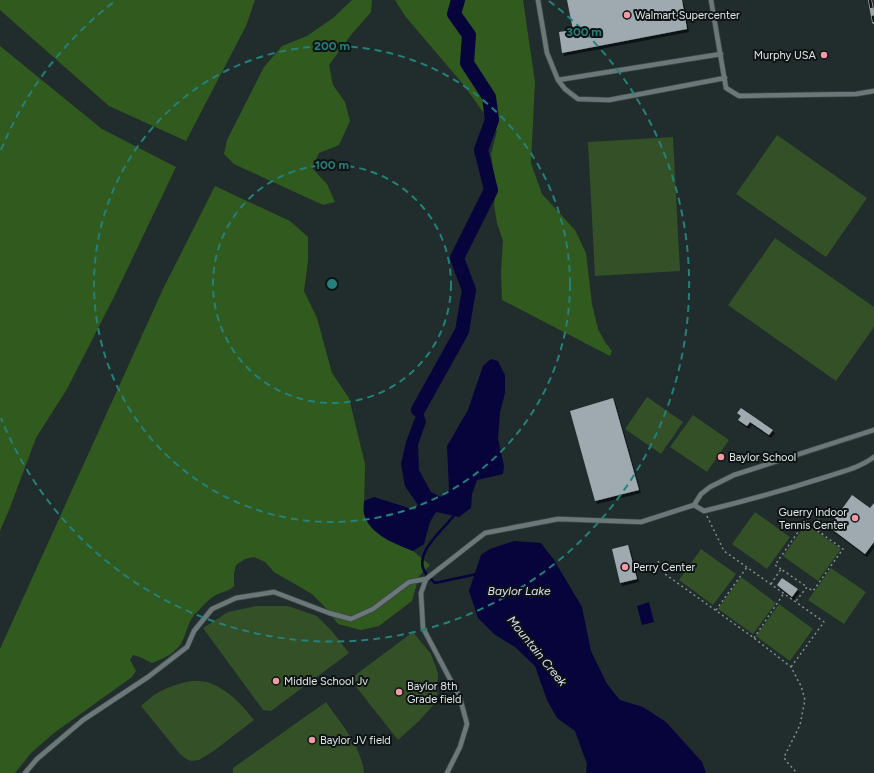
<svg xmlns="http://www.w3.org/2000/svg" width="874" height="773" font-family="Figtree,sans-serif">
<defs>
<filter id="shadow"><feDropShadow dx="2" dy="3" stdDeviation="0" flood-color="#0009"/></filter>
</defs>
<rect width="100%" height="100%" fill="#212c2d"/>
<path fill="#335027" d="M777,135L867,198L826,257L736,194Z
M673,137L680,271L595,276L588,142Z
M775,238L874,307V327L836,381L728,305Z
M647,397L683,422L661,454L625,429Z
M693,415L729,440L707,472L670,447Z
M755,512L790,537L767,569L732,544Z
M806,524L841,549L818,581L783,556Z
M701,549L736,574L713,605L679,580Z
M831,568L866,592L844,624L808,600Z
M741,577L776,603L753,634L718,609Z
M779,604L813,629L790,661L756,636Z
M256,606H288L317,616L331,630L349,653L271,711L263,710L203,628L228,612Z
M413,632L431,654L438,673L437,701L419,721L398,740L353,683L354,676Z
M191,681C197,681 205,681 210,683C229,690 242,705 254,720L215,750L199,760L191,761L186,759L180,754L141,706C158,690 169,686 191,681Z
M326,702C341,724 361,745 364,773H233V768Z"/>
<path fill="#315a1e" d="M0,0H255L246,26L186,141L109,106L0,10Z
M352,0H372L371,12L351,35L329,65L333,85L345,102L350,121L339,145L319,153L312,168L327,184L335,202L323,205L234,164L224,154L227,140L264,67L282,46L307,36L333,18Z
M395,0H523L535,82L531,163L542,194L575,230L586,253L592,304L598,329L605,342L612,351L610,356L502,300L501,271L503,241L497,223L494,205L496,190L491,154L497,131L462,83L405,16Z
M0,46L102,129L176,167L114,297L67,389L36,438L9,510L0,531Z
M215,186L290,221L308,237V261L304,291L317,318L332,373L349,398L365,464L364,513L387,540L413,551L430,565L419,576L412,601L379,626L361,630L338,624L325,607L312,594L274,572L265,562L254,557L245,559L236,565L234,573V586C229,591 225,591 218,594C210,597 203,606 197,612C188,620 187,632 182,642C176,653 163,659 152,663L140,657L133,655L130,660L136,671L132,677L54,733L31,753L15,773H0V649L163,289Z"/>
<path fill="#06043b" d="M491,359L498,361L505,375V393L500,412L498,439L504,466L503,474L477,480L472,494L471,508L459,517L436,512L430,522L424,544L413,551C394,543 370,535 364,514C363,510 364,505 364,501L374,497L415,510L418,505L405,486L401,464L406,442L418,410L423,412L426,422L418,445L419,470L431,492L441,497L449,490L447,446L468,410L483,366Z
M514,541L541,543L554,560L582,607L591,651L607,684L620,700L643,707L666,722L702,762L706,773H586L587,764L575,731L557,718L547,700L535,666L515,647L494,634L478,618L469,591L481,555L490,549Z
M649,602L654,622L642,625L637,606Z"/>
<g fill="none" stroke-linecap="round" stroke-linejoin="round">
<path stroke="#06043b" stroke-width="2.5" d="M455,514C445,529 411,553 426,574C428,577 432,580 435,583L477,574"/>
<path stroke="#06043b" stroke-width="14" d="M418,410L462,331L469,290L457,258L491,190L481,150L492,120L489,97L467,63L469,35L454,14L458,0"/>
</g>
<path fill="#9ea9b0" filter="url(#shadow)" d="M567,0H682L687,29L562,53L559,32L573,30Z
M613,398L639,490L595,501L570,411Z
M741,408L773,430L769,435L750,422L747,426L738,420L741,416L737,413Z
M852,495L870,508L874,503V542L865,554L829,527Z
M628,545L637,579L620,583L612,549Z
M782,578L798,589L792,597L777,585Z"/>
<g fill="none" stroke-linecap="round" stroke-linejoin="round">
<g stroke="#3d4747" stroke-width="6">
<path id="lane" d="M538,0L547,53L558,80L721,54
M711,0L726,88L739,96L856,94L874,91
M558,80L565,89L578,99L609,100L725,78
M694,505L704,511C746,501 788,489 829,476C844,471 861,467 874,457
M25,773L37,759L83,720L148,677L187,647L194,631L212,609L236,598L274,592L329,613L351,619L373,609L409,582L426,579
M447,773L460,747L467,724L460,698L423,628L421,593L426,579L485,533L558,519L641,522L694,505L701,494L710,487L734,475L874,430"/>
</g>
<path stroke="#868e8f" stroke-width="1.5" stroke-dasharray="2 3" stroke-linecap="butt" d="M707,516L724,551L824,622L791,667
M805,522L810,513L826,525L827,528L822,534
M658,561L665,574L754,638L791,667L801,686L805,700L800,725L784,757L786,761L797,773
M781,569L775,565L805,522L843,549L813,591L807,587
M771,584L781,569L807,587L796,601
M716,610L747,567
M754,638L784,593"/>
<use href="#lane" stroke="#6b7879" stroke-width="4.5"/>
<g stroke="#9ca5a5" stroke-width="4">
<path id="rail" d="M870,0L874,22"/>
</g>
<use href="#rail" stroke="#0e1314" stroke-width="2.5" stroke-dasharray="8" stroke-linecap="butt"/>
</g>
<g fill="none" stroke="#24817a" stroke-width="2" stroke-dasharray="7 5">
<circle cx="332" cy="284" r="119"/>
<circle cx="332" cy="284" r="238"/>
<path d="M1 150A357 357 0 0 1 115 1M549 1A357 357 0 1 1 1 418"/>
</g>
<g fill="#f49aa5" stroke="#0e1314" stroke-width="1.5">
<circle cx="627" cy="15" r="4"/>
<circle cx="824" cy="55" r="4"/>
<circle cx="721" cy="457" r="4"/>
<circle cx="855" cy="518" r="4"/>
<circle cx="625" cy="567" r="4"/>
<circle cx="276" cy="681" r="4"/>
<circle cx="399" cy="692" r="4"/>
<circle cx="312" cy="740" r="4"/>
</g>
<g text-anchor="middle" stroke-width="4" stroke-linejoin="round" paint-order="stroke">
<g font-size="11" fill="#e0e7e7" stroke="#0e1314" text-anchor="start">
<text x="635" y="19">Walmart Supercenter</text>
<text x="816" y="59" text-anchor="end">Murphy USA</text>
<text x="729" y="461">Baylor School</text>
<text x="847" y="516" text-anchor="end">Guerry Indoor<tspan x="847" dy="13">Tennis Center</tspan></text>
<text x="633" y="571">Perry Center</text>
<text x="284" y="685">Middle School Jv</text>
<text x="407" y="690">Baylor 8th<tspan x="407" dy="13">Grade field</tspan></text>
<text x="320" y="744">Baylor JV field</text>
</g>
<g font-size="12" font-style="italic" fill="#dee4f6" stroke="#0e1314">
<text x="519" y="595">Baylor Lake</text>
<text transform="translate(537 651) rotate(51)" y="4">Mountain Creek</text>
</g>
</g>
<circle cx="332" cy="284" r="6" fill="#24817a" stroke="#0e1314" stroke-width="2"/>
<g font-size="12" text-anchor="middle" font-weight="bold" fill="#24817a" stroke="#0e1314" stroke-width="4" stroke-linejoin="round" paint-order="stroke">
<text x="584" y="36">300 m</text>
<text x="332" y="50">200 m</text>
<text x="332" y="169">100 m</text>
</g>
</svg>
